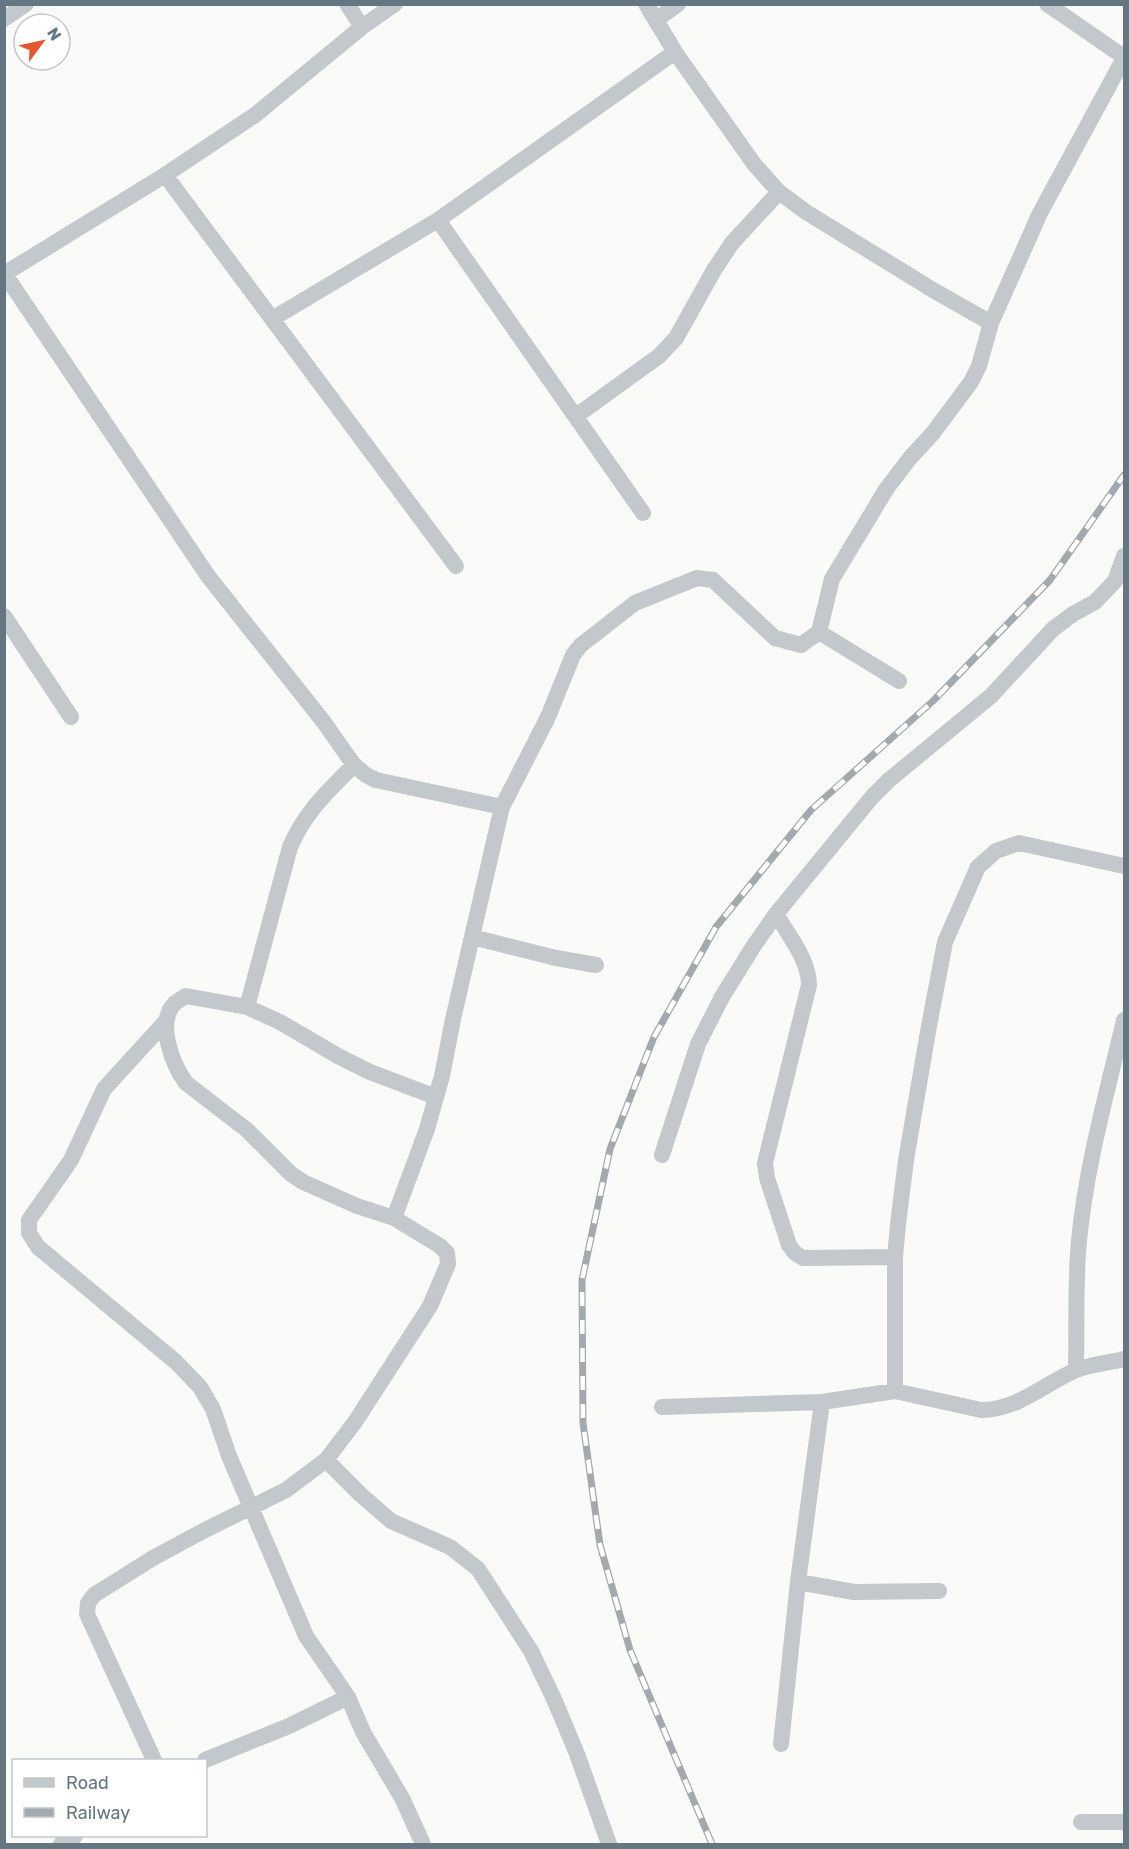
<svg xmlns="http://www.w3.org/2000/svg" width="1129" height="1849" font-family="Rubik,sans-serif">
<rect width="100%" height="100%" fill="#fafaf8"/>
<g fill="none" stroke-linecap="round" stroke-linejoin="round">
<path stroke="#c3c8cc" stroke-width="16" d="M347,4L362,27
M646,4L675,52L754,164L779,192L806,212L933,290L991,323
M1047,4L1124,57
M4,19L26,4
M656,20L678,4
M165,175L456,566
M438,220L643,513
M4,273L208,576L323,721L354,765L366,775L376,780L502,807
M4,274L165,175L255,115L362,27L395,4
M272,319L438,220L675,52
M576,416L659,356L676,338L714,270L732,243L779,192
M4,616L71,717
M819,632L899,681
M776,914C789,936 809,960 809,985L765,1163L767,1178L789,1245L795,1253L803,1258L895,1257
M472,937L556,958L596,965
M247,1007L290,847C305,812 328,791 354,765
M166,1021L104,1089L71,1160L29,1220V1233L38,1247L176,1362L200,1387L213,1409L229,1456L306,1636L348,1697L363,1732L402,1798L423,1844
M662,1155L698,1044L722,997L753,947L776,914L872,797L889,780L991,696L1053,629L1073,614L1095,602L1115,581L1124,556
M394,1218L427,1129L442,1076L453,1019L502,807L548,717L573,655L581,645L635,603L697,578L713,580L775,638L801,645L819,632L832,579L887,488L910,458L933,433L971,382L979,366L991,323L1040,213L1124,58
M1076,1370C1077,1327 1075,1283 1079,1241C1086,1166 1107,1093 1124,1020
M895,1391V1257L898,1224L906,1160L929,1026L945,942L978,867L996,851L1019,843L1124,866
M662,1407L822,1402
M326,1460L360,1494L391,1521L450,1547L478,1569L531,1651L554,1699L577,1754L609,1844
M798,1582L854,1592L939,1591
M781,1744L798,1582L822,1402L895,1391L981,1410C1017,1410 1043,1385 1074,1371C1089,1364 1109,1363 1124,1359
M154,1760L87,1614L88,1603L94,1595L153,1558L205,1530L286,1490L326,1460L355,1422L430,1306L448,1264L447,1253L440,1246L394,1218L357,1206L303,1182L291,1174L247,1130L186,1083C173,1065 156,1024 174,1004C177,1001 182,999 186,996L247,1007L280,1022L338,1056L370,1072L436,1097
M205,1760L289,1726L348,1697
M1081,1822H1124
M61,1844L75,1836"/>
<g stroke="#a2aab0" stroke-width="7">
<path id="rail" d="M712,1844L630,1650L600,1545L583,1423L582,1280L610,1149L654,1037L716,927L811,810L933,701L1050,580L1124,475"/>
</g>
<use href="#rail" stroke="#fff" stroke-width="4.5" stroke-dasharray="14" stroke-linecap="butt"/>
</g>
<rect width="1129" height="1849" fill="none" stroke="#657683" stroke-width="12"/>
<rect x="12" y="1759" width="195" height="78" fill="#ffffff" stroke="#c1c8cd" stroke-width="1.5"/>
<rect x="24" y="1778" width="30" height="9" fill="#c3c8cc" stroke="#c1c8cd" stroke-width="1.5"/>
<text x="66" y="1789" font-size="18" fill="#657683">Road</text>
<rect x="24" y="1808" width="30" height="9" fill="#a2aab0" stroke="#c1c8cd" stroke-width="1.5"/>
<text x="66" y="1819" font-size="18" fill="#657683">Railway</text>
<g transform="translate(42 42) rotate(57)"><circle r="28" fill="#ffffff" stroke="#c1c8cd" stroke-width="1.5"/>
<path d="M0-4.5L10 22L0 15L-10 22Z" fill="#e4572e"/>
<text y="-9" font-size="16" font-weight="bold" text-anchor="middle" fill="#657683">N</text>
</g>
</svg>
